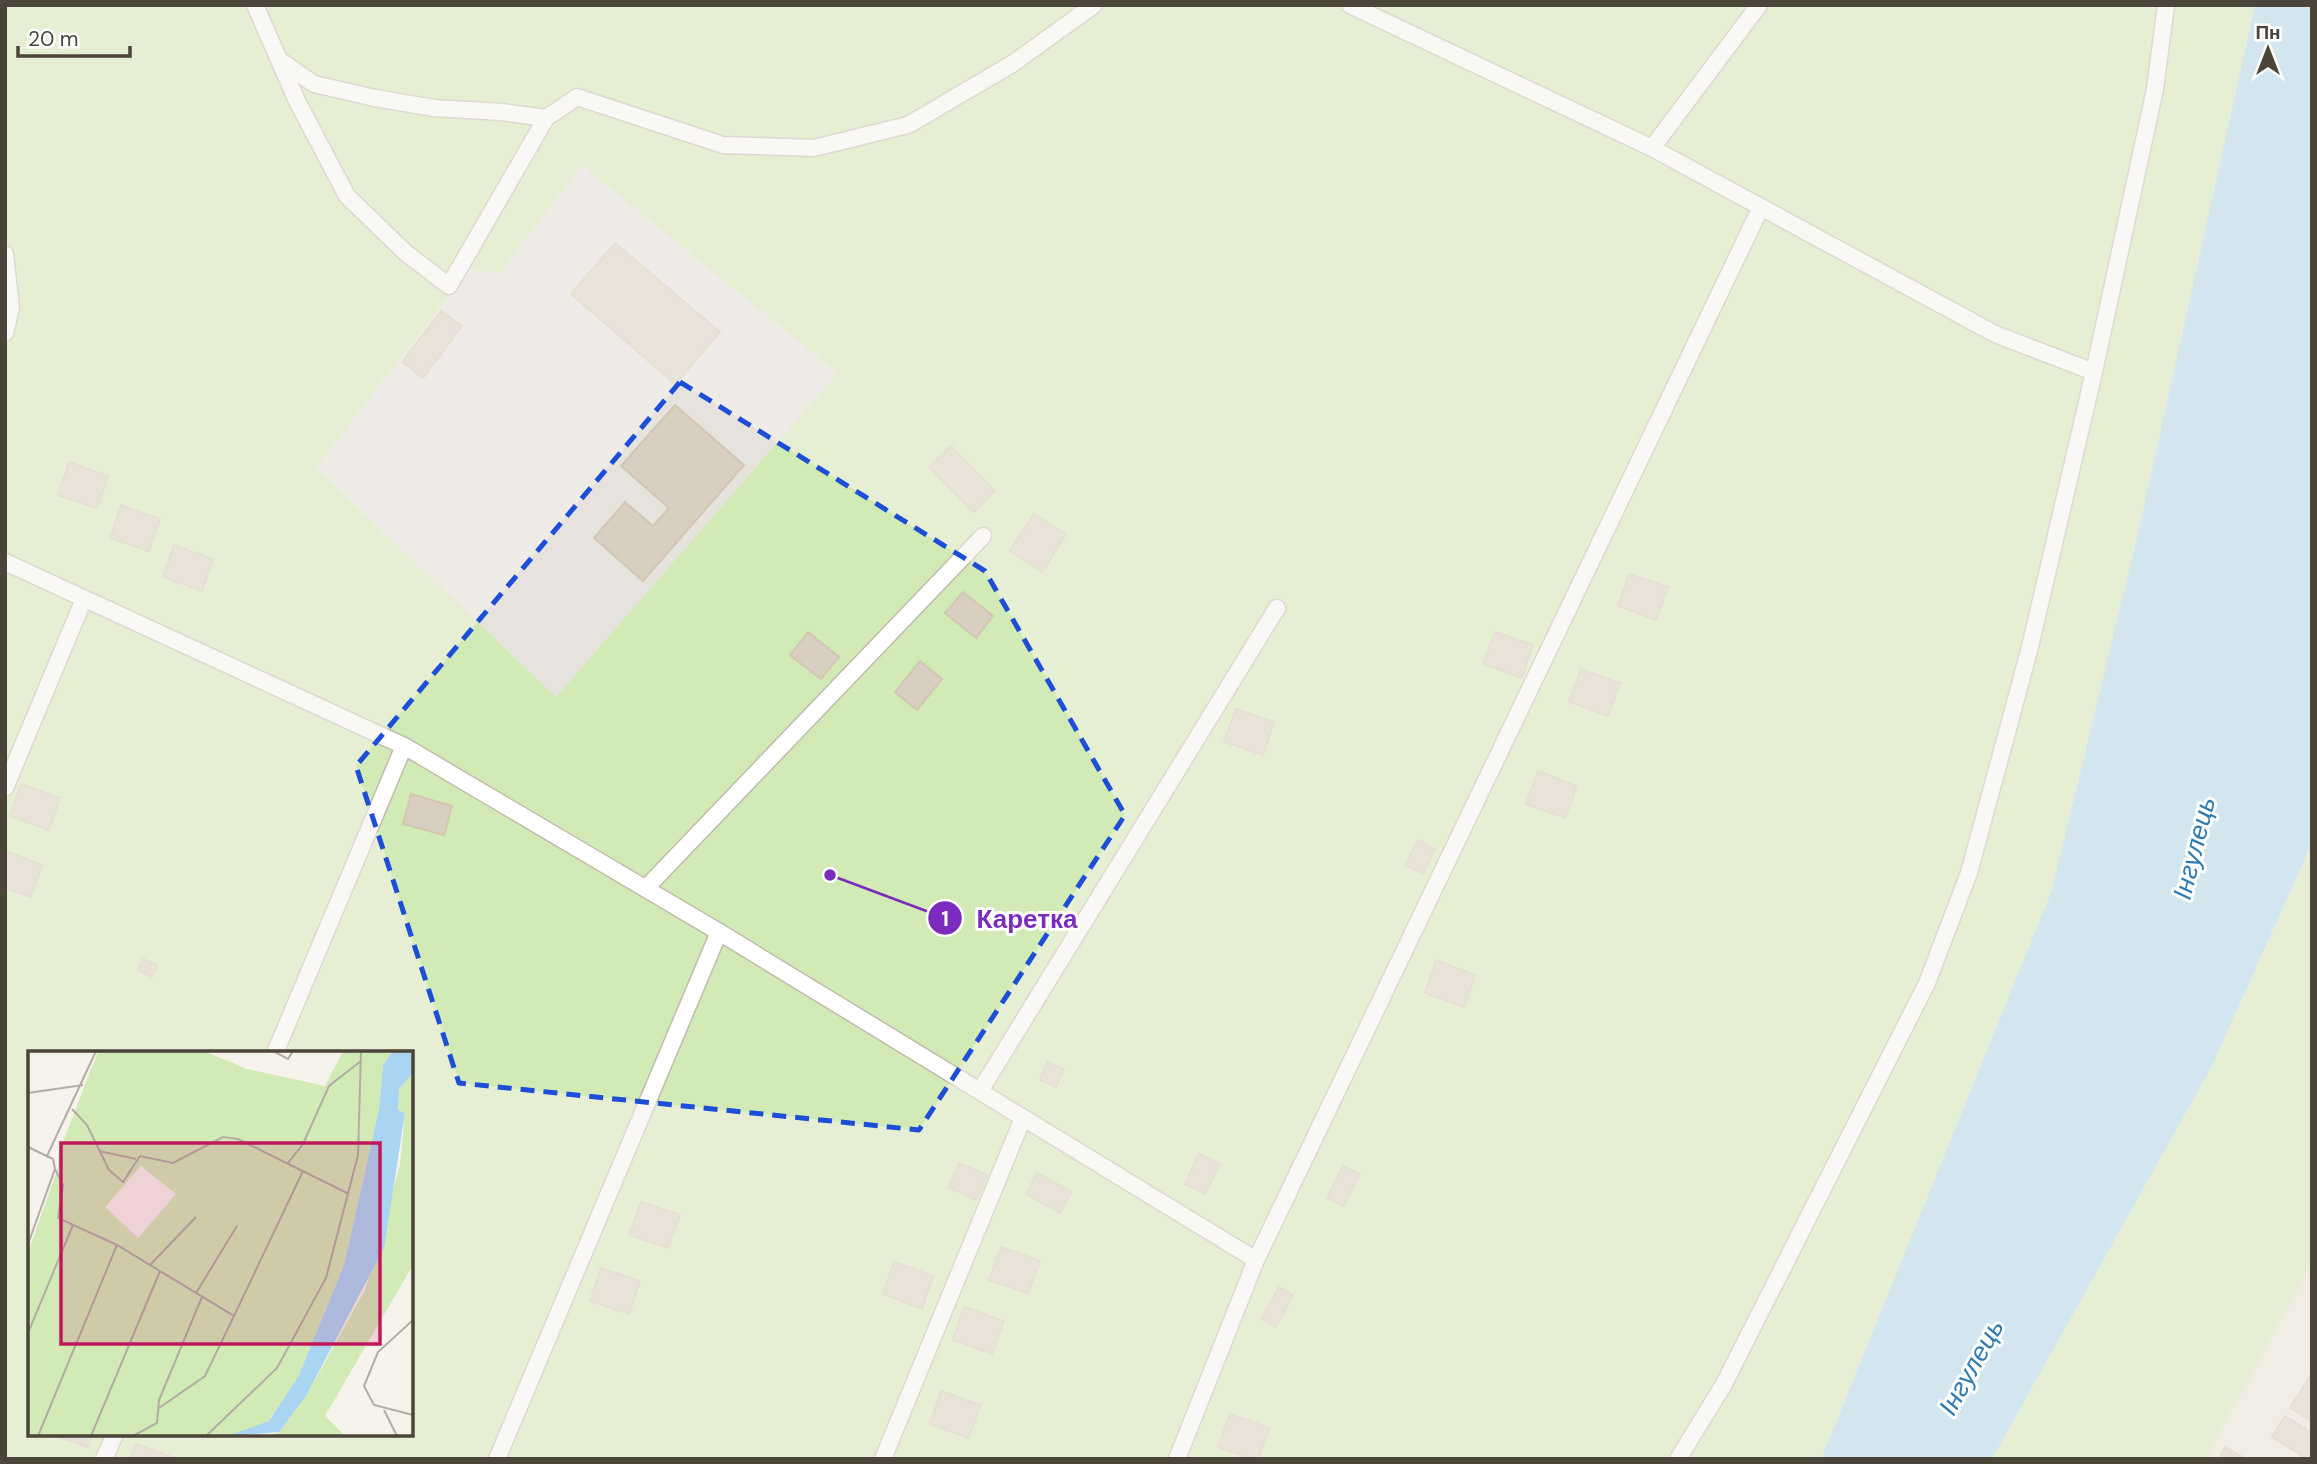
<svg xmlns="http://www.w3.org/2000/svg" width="2317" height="1464" font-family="'DM Sans',sans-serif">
<rect width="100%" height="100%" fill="#f6f3ec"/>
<path fill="#eae5da" d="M2312,1263V1459H2206Z"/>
<path fill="#e6e2dd" d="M582,165L839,373L556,697L316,468L470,270L500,273Z"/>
<path fill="#d2eab5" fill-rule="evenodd" d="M8,5H2255L2139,529L2052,890L1821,1459H5V12ZM582,165L838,373L556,697L316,468L469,270L500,273ZM30,1053H411V1434H30Z
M2312,843V1263L2206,1459H1992L2212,1066Z"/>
<path fill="#a9d4f2" d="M2255,5H2312V843L2212,1066L1992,1459H1821L2052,890L2139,529Z"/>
<path fill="#d8cfc1" stroke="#d3c7b4" stroke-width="2" d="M615,243L720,332L675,384L571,294Z
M441,311L462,326L423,378L402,362Z
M675,405L744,465L643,581L594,538L625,502L653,526L669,508L621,466Z
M951,446L995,491L974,512L929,467Z
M69,462L108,476L97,508L58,495Z
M121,505L160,519L149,551L110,538Z
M1034,514L1066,534L1042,572L1010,551Z
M174,545L213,559L202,591L163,577Z
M1629,574L1668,587L1656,620L1618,606Z
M963,592L993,616L976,638L945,613Z
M808,632L839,657L821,679L790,655Z
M1495,632L1533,645L1522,678L1483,664Z
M920,661L942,679L917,710L895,692Z
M1581,669L1620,683L1608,716L1569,702Z
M1236,709L1274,722L1263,755L1224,742Z
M1538,771L1577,786L1565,818L1526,804Z
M21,784L60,798L49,830L10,816Z
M411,794L452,806L444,835L403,824Z
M1418,840L1435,849L1423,874L1405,865Z
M5,851L42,865L31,897L5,888Z
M143,959L157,965L152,977L138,970Z
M1436,960L1475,975L1464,1007L1425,993Z
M1047,1062L1064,1069L1056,1087L1040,1080Z
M1199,1154L1220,1164L1205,1194L1185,1184Z
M959,1163L987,1175L976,1200L948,1187Z
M1343,1166L1360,1174L1344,1206L1327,1198Z
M1037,1173L1072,1192L1060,1213L1026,1194Z
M641,1202L680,1215L668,1248L629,1235Z
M1001,1247L1040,1261L1028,1293L989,1280Z
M894,1262L933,1276L922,1309L883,1294Z
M601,1268L640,1281L629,1314L590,1301Z
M1279,1287L1293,1295L1276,1327L1261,1319Z
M964,1307L1004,1321L992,1354L953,1340Z
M2312,1373V1421L2290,1408Z
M941,1391L980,1405L969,1438L930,1424Z
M1230,1414L1269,1428L1258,1459H1252L1218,1447Z
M2285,1416L2312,1433L2311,1459H2307L2272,1437Z
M50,1434H92L88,1447Z
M136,1444L175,1458L130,1459Z
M2225,1447L2246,1459H2219Z"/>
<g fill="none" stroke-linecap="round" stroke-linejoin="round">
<g stroke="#c2bbae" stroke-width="19">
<path id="lane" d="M255,5L297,101L347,196L406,253L449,286L546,118L577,97L723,145L814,148L908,125L1012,64L1094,5
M1350,5L1652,148L1995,334L2094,372
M281,61L314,84L375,98L434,108L502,112L546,118
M1652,148L1759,5
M5,254L11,308L5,333
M5,562L404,746L719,932L1256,1260L1177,1459
M5,788L84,599
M646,888L983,536
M275,1053L404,746
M980,1091L1277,608
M1256,1260L1761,207
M104,1459L115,1434
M497,1459L719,932
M883,1459L1023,1118
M1678,1459L1724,1384L1927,983L1969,873L2030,647L2094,372L2155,89L2166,5"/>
</g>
<use href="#lane" stroke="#fff" stroke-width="16"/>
</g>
<path d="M0 0H2317V1464H0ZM680,382L985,571L1125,815L919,1130L459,1083L356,766Z" fill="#f6f3ec" fill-opacity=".55" fill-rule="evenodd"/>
<path fill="none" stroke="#1d4ed8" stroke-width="5" stroke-dasharray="14 9" stroke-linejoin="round" d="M680,382L985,571L1125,815L919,1130L459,1083L356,766Z"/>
<g text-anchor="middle" stroke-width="6" stroke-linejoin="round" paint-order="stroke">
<g font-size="26" font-style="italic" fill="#2e7ab2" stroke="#fff">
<text transform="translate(2194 848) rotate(-76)" y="9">Інгулець</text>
<text transform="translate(1971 1367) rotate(-61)" y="9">Інгулець</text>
</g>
</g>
<g transform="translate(28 1051)">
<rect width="385" height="385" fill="#f6f3ec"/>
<path d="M70,0H176L219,18L297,35L315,0H365L355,14L351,58L316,214L271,324L240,371L200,385H0V201L30,117V104ZM113,115L148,143L110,187L77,156ZM385,22V214L297,365L317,385H242L251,381L278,345L337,239L372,114L377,62L370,59L371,38Z" fill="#d2eab5" fill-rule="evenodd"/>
<path d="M365,0H385V22L371,38L370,59L377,62L356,197L278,345L251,381L200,385L241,370L271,324L316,214L351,58L355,14Z" fill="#a9d4f2"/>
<path fill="none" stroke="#b2ada4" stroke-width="2" d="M245,0L260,8L265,0M0,42L55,34M44,58L59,74L81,119L95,131L112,105L145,112L195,86L210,88L321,143M0,96L25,108L27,118L0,193M71,100L108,108M19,105L68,0M260,112L275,93L301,35L333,10M27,118L35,134L30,167L89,194L206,265L177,325L131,357M122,214L168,166M168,242L209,175M206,265L275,120M385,269L350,301L336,335L346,354L385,364M0,282L45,174M356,359L369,385M10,385L89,194M63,385L132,220M105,385L129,372L131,349L174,246M178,385L249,317L298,227L330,104L333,0"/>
<path fill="#c2185b" fill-opacity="0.15" stroke="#c2185b" stroke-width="3.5" d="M33,92H352V293H33Z"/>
<rect width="385" height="385" fill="none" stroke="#4b4439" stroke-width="3.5"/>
</g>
<path fill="none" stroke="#7b2cbf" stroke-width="2.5" d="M830 875L945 918"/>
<g fill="#7b2cbf" stroke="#fff" stroke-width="2.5">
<circle cx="830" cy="875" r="7"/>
<circle cx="945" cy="918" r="18"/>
</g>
<g font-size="21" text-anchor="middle" font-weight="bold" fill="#fff">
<text x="945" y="926">1</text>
</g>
<g font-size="26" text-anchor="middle" font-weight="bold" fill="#7b2cbf" stroke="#fff" stroke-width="6" stroke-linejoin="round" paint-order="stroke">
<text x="1027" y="928">Каретка</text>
</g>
<rect width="2317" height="1464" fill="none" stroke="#4b4439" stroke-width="14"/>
<g transform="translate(2268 49)" stroke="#ffffff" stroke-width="5" paint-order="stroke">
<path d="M0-5L12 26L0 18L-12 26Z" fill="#4b4439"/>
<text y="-10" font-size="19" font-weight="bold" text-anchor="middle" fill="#4b4439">Пн</text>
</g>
<path d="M18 46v10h112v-10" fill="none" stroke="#4b4439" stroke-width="3.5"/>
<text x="28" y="46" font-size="21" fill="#4b4439" stroke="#ffffff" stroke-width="5" paint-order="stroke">20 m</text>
</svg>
